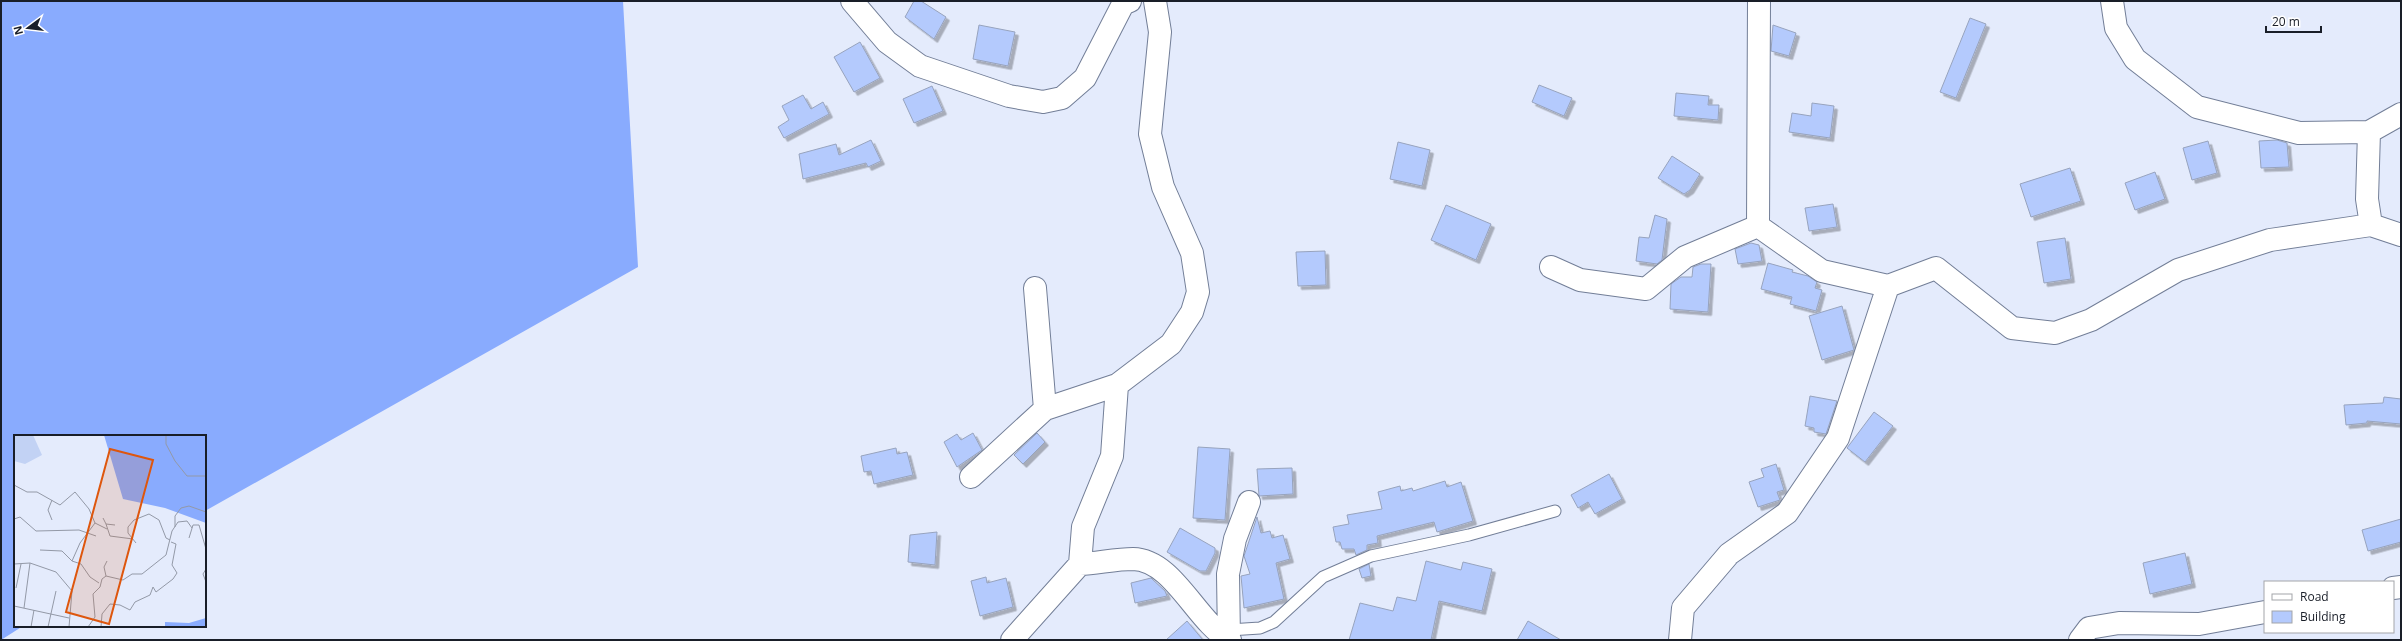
<svg xmlns="http://www.w3.org/2000/svg" width="2402" height="641" font-family="'Open Sans',sans-serif">
<defs>
<filter id="shadow"><feDropShadow dx="3.5" dy="3.5" stdDeviation="0" flood-color="#0004"/></filter>
</defs>
<rect width="100%" height="100%" fill="#e4ebfc"/>
<path fill="#89abfe" d="M1,1H623L638,267L205,511V436H15V626H23L1,640Z"/>
<path fill="#b4cafd" stroke="#97a3bd" filter="url(#shadow)" d="M914,1H921L946,17L934,39L905,17Z
M1970,18L1986,24L1956,98L1940,92Z
M979,25L1015,32L1008,66L973,59Z
M1773,25L1796,33L1789,56L1771,51Z
M860,42L880,78L854,92L834,57Z
M1539,85L1572,98L1564,116L1532,102Z
M932,86L943,111L914,123L903,99Z
M1676,93L1709,96L1708,105H1719L1718,120L1674,116Z
M803,95L811,109L823,102L829,114L784,138L778,127L789,120L782,106Z
M1812,103L1834,106L1830,138L1789,132L1792,113L1811,116Z
M871,140L881,161L868,167L866,163L803,179L799,154L836,144L839,155Z
M2277,140L2287,143L2289,167L2261,168L2259,141Z
M2208,141L2217,173L2192,180L2183,148Z
M1398,142L1430,150L1422,186L1390,179Z
M1672,156L1700,174L1690,190L1684,194L1658,178Z
M2070,168L2081,201L2031,217L2020,184Z
M2155,172L2165,199L2135,210L2125,183Z
M1833,204L1837,227L1809,231L1805,208Z
M1446,205L1491,224L1476,260L1431,240Z
M1655,215L1667,219L1662,260L1657,264L1636,261L1639,237L1649,238Z
M2065,238L2071,279L2044,283L2037,242Z
M1751,243L1759,245L1762,261L1738,264L1735,249Z
M1325,251L1326,285L1298,286L1296,252Z
M1768,263L1793,270L1792,272L1808,276L1817,282L1815,288L1822,290L1816,311L1790,304L1792,297L1761,289Z
M1701,264H1711L1708,312L1670,309L1671,284L1681,277H1692L1693,267Z
M1842,306L1854,350L1822,360L1809,316Z
M1810,396L1837,401L1826,434L1814,432V428L1805,426Z
M2384,397L2401,399V424L2367,421V423L2346,425L2344,405L2383,403Z
M1874,412L1893,426L1865,462L1847,448Z
M973,433L982,450L957,467L944,442L957,434L961,440Z
M1037,433L1045,442L1023,464L1014,455Z
M1198,447L1230,449L1225,520L1193,518Z
M896,448L897,454L907,452L913,475L874,484L871,471L864,472L861,456Z
M1776,464L1784,490L1777,492L1780,500L1758,507L1749,482L1764,477L1761,469Z
M1292,468L1293,494L1259,496L1257,469Z
M1609,474L1622,499L1595,514L1588,502L1578,508L1571,495Z
M1445,481L1447,487L1461,482L1473,521L1437,532L1434,522L1377,536L1378,543L1367,545V550L1356,555L1354,549H1342L1340,542H1336L1333,527L1349,524L1347,515L1382,509L1378,492L1400,486L1401,491L1412,488L1413,491Z
M1257,517L1261,533L1270,531L1272,538L1283,535L1290,559L1276,563L1284,599L1244,608L1241,576L1250,574L1244,556Z
M2401,519V542L2368,551L2362,530Z
M1180,528L1215,548V553L1206,571H1200L1167,552Z
M937,532L935,565L908,562L910,535Z
M2185,553L2192,584L2150,594L2143,563Z
M1426,561L1461,570L1463,562L1492,569L1482,611L1439,601L1431,640H1349L1360,603L1393,611L1397,597L1416,601Z
M1369,564L1371,576L1362,578L1359,569Z
M986,577L987,583L1006,578L1013,607L980,616L971,581Z
M1151,578L1165,591L1167,596L1135,603L1131,583Z
M1187,621L1203,640H1166Z
M1528,621L1561,640H1517Z"/>
<g fill="none" stroke-linecap="round" stroke-linejoin="round">
<g stroke="#727e97" stroke-width="13">
<path id="service" d="M1229,630L1260,628L1274,622L1323,577L1371,556L1469,535L1555,511"/>
</g>
<g stroke="#727e97" stroke-width="24">
<path id="minor" d="M852,1L887,42L920,66L1009,96L1043,102L1062,98L1085,78L1123,4L1130,1
M1759,1L1758,226L1822,271L1888,286L1936,268L2012,328L2055,333L2091,320L2178,270L2270,240L2371,225L2401,235
M2112,1L2116,28L2135,59L2197,107L2299,133L2369,132L2401,114
M2369,132L2367,199L2371,225
M1551,267L1580,280L1646,289L1685,257L1758,226
M1045,409L1117,385L1171,344L1192,312L1198,292L1192,253L1163,187L1150,134L1160,32L1155,1
M971,477L1045,409L1035,288
M1080,564C1098,563 1116,559 1133,559C1174,560 1196,622 1230,640
M2393,588L2401,587
M1012,640L1080,564L1083,527L1112,456L1117,385
M1229,640L1228,574L1235,539L1249,502
M1680,640L1683,608L1729,554L1787,513L1838,438L1888,286
M2080,640L2089,628L2119,623L2199,624L2265,612"/>
</g>
<use href="#service" stroke="#fff" stroke-width="11"/>
<use href="#minor" stroke="#fff" stroke-width="22"/>
</g>
<g transform="translate(14 435)">
<rect width="192" height="192" fill="#e4ebfc"/>
<path d="M0,0H19L28,20L11,29L0,26Z" fill="#c2d2f4"/>
<path d="M90,0H192V88L151,73L109,64ZM192,183V192H151V187L175,188Z" fill="#89abfe"/>
<path fill="none" stroke="#9399a7" stroke-width="1" d="M152,0V9L161,26L173,41H192M0,50L13,57H23L46,70L61,57L75,74L81,88L93,94M89,83L92,89L101,90M0,84L6,82L22,96L65,95L82,101M38,85L34,75L38,65M92,89L96,101L119,104M161,92V81L167,73L175,71L192,77M175,103L179,90H185L192,114M122,108L114,98V92L120,85L135,79L145,85L152,103L156,105M26,115L48,116L58,126L67,129L76,142L85,148M58,126L66,108L81,88M0,129L16,128L42,137L58,156L55,192M192,134L189,139L192,147M92,141L90,132L93,126M2,153L7,129M0,171L55,183M10,173L16,128M17,192L20,175M34,192L42,156M74,192L81,182L79,159L86,152L88,144L92,141L109,145L118,139H128L152,120L158,96L164,87L173,86L178,93M87,192L88,179L96,169L106,170L116,175L121,167L136,160L139,152L142,157L159,144L163,138L158,130L162,109L157,107"/>
<path fill="#de560d" fill-opacity="0.15" stroke="#de560d" stroke-width="2" d="M96,14L139,25L95,189L52,177Z"/>
<rect width="192" height="192" fill="none" stroke="#191e28" stroke-width="2"/>
</g>
<rect width="2402" height="641" fill="none" stroke="#191e28" stroke-width="4"/>
<rect x="2264" y="581" width="130" height="52" fill="#ffffff" stroke="#a3a5a9"/>
<rect x="2272" y="594" width="20" height="6" fill="#ffffff" stroke="#a3a5a9"/>
<text x="2300" y="601" font-size="12" fill="#191e28">Road</text>
<rect x="2272" y="611" width="20" height="12" fill="#b4cafd" stroke="#a3a5a9"/>
<text x="2300" y="621" font-size="12" fill="#191e28">Building</text>
<g transform="translate(28 28) rotate(255)" stroke="#ffffff" stroke-width="3" paint-order="stroke">
<path d="M0-3L7 15L0 10L-7 15Z" fill="#191e28"/>
<text y="-6" font-size="11" font-weight="bold" text-anchor="middle" fill="#191e28">N</text>
</g>
<path d="M2266 26v6h55v-6" fill="none" stroke="#191e28" stroke-width="2"/>
<text x="2272" y="26" font-size="12" fill="#191e28" stroke="#ffffff" stroke-width="3" paint-order="stroke">20 m</text>
</svg>
